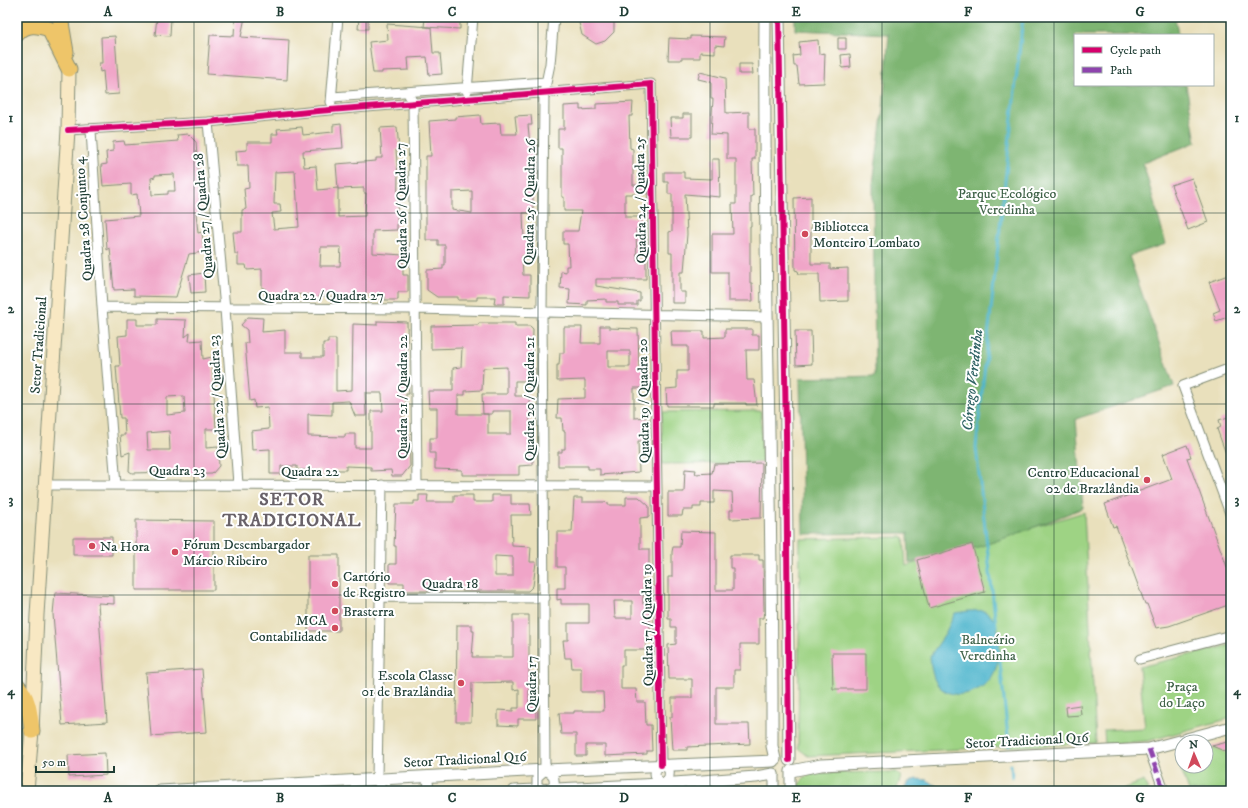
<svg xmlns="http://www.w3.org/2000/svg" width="1248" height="808" font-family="'IM FELL DW Pica',serif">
<rect width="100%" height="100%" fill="#fff"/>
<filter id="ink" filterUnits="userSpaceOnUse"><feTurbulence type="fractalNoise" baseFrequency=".025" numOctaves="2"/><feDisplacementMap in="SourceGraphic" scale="8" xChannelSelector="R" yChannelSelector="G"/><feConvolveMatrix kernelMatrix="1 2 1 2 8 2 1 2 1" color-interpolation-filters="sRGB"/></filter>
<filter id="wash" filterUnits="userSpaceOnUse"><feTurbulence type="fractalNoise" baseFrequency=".012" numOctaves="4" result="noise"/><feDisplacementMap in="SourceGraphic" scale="16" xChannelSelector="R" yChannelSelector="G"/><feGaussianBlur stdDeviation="0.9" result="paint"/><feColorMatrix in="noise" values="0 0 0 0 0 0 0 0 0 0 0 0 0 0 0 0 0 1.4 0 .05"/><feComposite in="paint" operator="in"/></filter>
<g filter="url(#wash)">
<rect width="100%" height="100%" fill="#e9e0bc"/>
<path fill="#9ed384" stroke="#5e885c" d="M761,411L762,463L662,464V412Z
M1084,512L1096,743L808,756L798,748L800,539L904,537L906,566Z
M1231,645V718L1148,741L1105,744L1104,730L1145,728L1139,667Z
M1231,742V791H1189L1175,754L1182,753V766H1206V750Z
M897,772L901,777L896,791H796V787L810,773Z
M1144,781L1148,791H1118Z"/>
<path fill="#7eb572" stroke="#4e7953" d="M795,17H1175L1178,35H1075V85H1186L1196,142L1143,163L1166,244L1129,256L1174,386L1076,419L1083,508C1026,530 969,555 909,563L908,533L803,534L800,378L875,376L873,184L883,109L889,34L795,30Z"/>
<path fill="#4fb6cd" stroke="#377a80" d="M969,611C973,611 980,610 984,611C1005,620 1002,663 991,678C982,691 957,701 942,689C932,682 931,667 930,656L944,636L955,613Z
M916,779L927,780L943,790L1033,786L1044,791H903L908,783Z"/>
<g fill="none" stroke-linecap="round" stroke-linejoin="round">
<path stroke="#4fb6cd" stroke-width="3" d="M996,626L976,447L1023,17
M999,653L1009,746
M1011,765L1012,777"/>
</g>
<g id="blocks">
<path fill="#f0a5c8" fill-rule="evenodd" d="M157,17H171L170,36L155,35Z
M235,17H245L241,37L289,40L287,80L207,74L210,35L234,36Z
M359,17H368V29H358Z
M425,17H458V20H460V29L424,27Z
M580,17H614V32L605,41L596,44L582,35L579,23Z
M387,24L431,27L433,53H440L442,74L429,75L427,57L408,58L409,70L382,71V73H373L369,42L388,40Z
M115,36L119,94L105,95L103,71L100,72L99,63H102L101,37Z
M691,36L725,37L724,46L715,45V53L700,52V58H681V60H668L669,38L691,39Z
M838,38H846V49H838Z
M818,40L819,54L825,53L824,83L799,84L797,66H794L793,56L800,55L799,42Z
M850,54L851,67L842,68L841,55Z
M739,64H752L753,74H739Z
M700,72L725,78L726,113L749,112V129H755V159H752L753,196H751V226H750V283H752L753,301H728V272H712V234H733L732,204H736V159H727V135L711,134L713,99H711V82L698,79Z
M633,102L632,116H629L630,148L633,149V185H646V194H625V217H641L642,229H636L637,261H646V279H596V286L640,293V301H637V305H618V302H606V299L587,300V305L569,304L570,289L560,288L561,271L566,272V266H569L568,244H563V231H578L581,211H564V197H562V148H558V129H564V106L580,105V110L596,109V104Z
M683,114H692V137H671L670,118H683Z
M480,115L481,124L500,123L501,134H517L515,116L531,115L532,125H528L530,145H537V174H534V185H533V213H523L524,239H528V256H522L523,275H530V296L504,295V304H494L495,297H477V300H458V297H437L427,290V270L443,269V265H445V245H438V240H426V156H431L429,121L455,119V117ZM472,191V213L452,210V192Z
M341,124L343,148L303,151L304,167L316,166L318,190L338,188V217L365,216L366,193H364V188L338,189L336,164L376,161V158H382L380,128L397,127L399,150H396L398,175L397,230L373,231V253L403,255V275H408V292H398V300H385V296L361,295V300L339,299L340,297L319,296V300H306L309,295L265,293V288H262V269L247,270L246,265H238V254H235L233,232H242V210L246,209L244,189L249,188L248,166H237L236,151L247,150V142H272V134H278L277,129L302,127L303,135L333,132V125ZM295,171L299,227L274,229L272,213L281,212L280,204H274L275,172ZM321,247H341L340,266H320Z
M188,134L196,142L201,213H196L198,233L202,232L204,252L189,254L176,297L134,296V289L114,290L110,248L107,250L105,219L139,216L137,194L131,195V184L103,186L101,165L107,164L106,152L113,151V142L124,141L125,145L178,141L177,135ZM174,174L175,191H168V194L152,195L151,178L155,177V175Z
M712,159H719L720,197L685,194L687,234L684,272H680V292H685V303H672V253H669V232L672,231V194H668V182H664V172H684V178L712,179Z
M1192,178L1208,222L1188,230L1171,185Z
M811,197V264H830V269L848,268V301L820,302L819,274H799L798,271L795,270L794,198Z
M204,273L205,292L191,293L189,275Z
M1228,275L1231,284V316L1216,321L1213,313L1220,310L1209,282Z
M248,317L263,318L262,332L285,330V352H302V357H323V343H328V339H336V391L352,390L353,324L377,325V321L407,322L408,368H403V384H408L409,394H406V415H402L403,434L409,433L410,466L402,476H392L391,470L371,471V467L346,466V470H331V475H321V470H297V466H281V474H270V449L252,450L251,431L269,429L268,407L255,408L254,400L250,401L245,343H248L247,330L241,325ZM365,393H382L383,411H371V448H355V434H345V437L308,436V414L332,415V402L349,401L355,416H366Z
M127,319H137V325H157V319L186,320L185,337L190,333L189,341L202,340L203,359L212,357L216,429H206V448L218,447L219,466L212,474L171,475V472L132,473L129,471L130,452L122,455L120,435H125L124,418H120L116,366H120L118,336L127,335ZM184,396L185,413L167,415V397ZM169,431L170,450H148L147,433Z
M479,323H515V326H530L533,329L532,367L535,368V381H515V396H530V438H533V465L519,466V475H462V470L435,469V453H430V438H437V408H429L428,391H453V368L461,367L462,348L431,349V326L478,325ZM507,367V394H482L483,414H492V411H511V434H488V414H458V395H465V391L482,390L483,368Z
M600,326H609V328L638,329L639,367H644V388H634V418L648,417V441H638L639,472L600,475V469H588V466H558V452H562V449H565V431H563L562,418H557L558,399L585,398V380L557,381V365H559L560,353H564V327H582L581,343H600ZM608,351H630V367H608Z
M725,329H752V335H759V350H746L747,380H754L757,405H746V403H714V406H667L666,389L677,388V371H688V346H672L671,331H704V338L725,337Z
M795,331H811L812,364L796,365Z
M1231,416V465H1230L1217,429L1221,427L1219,420Z
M1187,445L1191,457L1187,458L1231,578V604L1169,626L1156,628L1147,604H1145L1116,526L1113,527L1105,504L1172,479L1163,454Z
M762,463L761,518L730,519V510H733L732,492L714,491V503H701V507H693V510H683L682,516H668V492H684L685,469L696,470L695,474L712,473L714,464Z
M419,495H428L427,502H454V495H473V502H492V495H511V504H530L531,515H511L512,546L531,547L530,562H536L533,586L528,591H462L461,584H445V591H404V583H389V564H396V546H394L396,504H414V501H419ZM495,556L513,557V576H495Z
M626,497H639L649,506V517L640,518V549H649V574H643V604H650V632H646V650H624V665H621V689H636L637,702H645L646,725H651L652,751H647V754L605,756V745H586V756H576V734H561L559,713H574V711H604L603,692H581V668H572L571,658H565L563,640H568V623H589V604H561V599L557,600V588H565V567H557V532H572L574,498H582V502H604L608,503V505H626ZM614,601H632V618H615Z
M136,520L214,521V590H136Z
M681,531L716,532V590H733V568H730V555H759V560H763L764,610L763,618H759V644H740V670H734V687H716V724H749L750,744L687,747V750H672L670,717H672V698H692V679H669L668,645L676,644V627H671V619H668V577H672V552L673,547H680Z
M73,537H112V555H73Z
M972,544L985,592L929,608L917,560Z
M308,555H339V631H308Z
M55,593L114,596V604L98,603L107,722L62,725L53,614Z
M513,615H529V712L536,711V719H518V726L498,725V710L513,711V708H519V689L513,690V682L472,683L471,722H456L457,625H472V631H474L472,657H513Z
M832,653H866V689H833Z
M202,669L207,732L151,736L146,673Z
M1080,705L1081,715L1067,716L1066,707Z
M1231,741V754L1212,746Z
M105,753L106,775L69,777L68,755Z"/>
</g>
</g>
<g filter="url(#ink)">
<use href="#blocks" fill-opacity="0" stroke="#848e78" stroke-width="1"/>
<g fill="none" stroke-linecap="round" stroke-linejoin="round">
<g stroke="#848e78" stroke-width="11">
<path id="minor" d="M467,91L473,17
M408,93L413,103L417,485
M332,97L546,82
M331,102L338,17
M208,122L225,309L238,484
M68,130L208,122L318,111L651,84L661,765
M91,130L102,307L116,485
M102,307L416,309L766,317
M1231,368L1183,386L1231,516
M45,485L656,486
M381,597L545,598
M1140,659L1231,635
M1149,749L1164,791
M545,770L542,312L544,93L550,64L554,17
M790,773V791
M424,777L428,781L429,791
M661,784C669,780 670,778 669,769L661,765
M661,784C653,776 653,771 661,765
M545,790L554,785C555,776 553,774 545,770
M545,790L537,786V777L545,770
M382,791L377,779L382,485
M774,791V775"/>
</g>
<g stroke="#848e78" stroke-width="13">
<path id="tertiary" d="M765,17C763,260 773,503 772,746L775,759
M779,17L786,432L789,760
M791,771L821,765L1149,749L1231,727
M160,791L545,770L773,761
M514,791L661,784L756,777L773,774"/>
</g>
<g stroke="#848e78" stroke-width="15">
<path id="secondary" d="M27,791L32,731L37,615L68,130L69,69"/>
</g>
<g stroke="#848e78" stroke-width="17">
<path id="trunk" d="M60,17L66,52
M17,34C26,23 38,25 49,29L69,69
M17,685C29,697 30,714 32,731"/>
</g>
<use href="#minor" stroke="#fff" stroke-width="9"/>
<use href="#tertiary" stroke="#fff" stroke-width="11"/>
<use href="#secondary" stroke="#f8e8c3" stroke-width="13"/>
<use href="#trunk" stroke="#eec569" stroke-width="15"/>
<path stroke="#8e44ad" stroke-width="5" stroke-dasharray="10 5" stroke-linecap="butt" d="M1149,749L1164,791"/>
<g stroke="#fff" stroke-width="8">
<path id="cycleway" d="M779,17L786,432L789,760
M68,130L208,122L318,111L651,84L661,765"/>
</g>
<use href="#cycleway" stroke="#d6006c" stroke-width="6"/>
</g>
</g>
<path fill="none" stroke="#1f3d34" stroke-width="1" stroke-opacity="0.55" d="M194,17V791M366,17V791M538,17V791M710,17V791M882,17V791M1054,17V791M17,213H1231M17,404H1231M17,595H1231"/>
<g fill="#d1495b" stroke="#fff" stroke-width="1.5">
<circle cx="805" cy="234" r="4"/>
<circle cx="1147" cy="480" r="4"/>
<circle cx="92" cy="546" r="4"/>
<circle cx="175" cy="552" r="4"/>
<circle cx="335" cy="584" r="4"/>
<circle cx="335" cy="611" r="4"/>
<circle cx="335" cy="628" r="4"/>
<circle cx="461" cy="683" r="4"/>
</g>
<g text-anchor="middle" stroke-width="4" stroke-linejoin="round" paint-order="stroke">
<g font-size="14" fill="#3f6248" stroke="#fff">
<text x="1007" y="198">Parque Ecológico<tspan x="1007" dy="16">Veredinha</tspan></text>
<text x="988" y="644">Balneário<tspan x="988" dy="16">Veredinha</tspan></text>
<text x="1182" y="691">Praça<tspan x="1182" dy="16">do Laço</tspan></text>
</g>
<g font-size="14" fill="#1f3d34" stroke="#fff">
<text transform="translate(640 200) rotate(-91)" y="5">Quadra 24 / Quadra 25</text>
<text transform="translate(529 202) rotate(-89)" y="5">Quadra 25 / Quadra 26</text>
<text transform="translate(401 206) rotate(-91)" y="5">Quadra 26 / Quadra 27</text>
<text transform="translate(203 216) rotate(-95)" y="5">Quadra 27 / Quadra 28</text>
<text transform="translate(83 219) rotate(-94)" y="5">Quadra 28 Conjunto 4</text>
<text x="321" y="300">Quadra 22 / Quadra 27</text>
<text transform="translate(38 345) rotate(-86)" y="5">Setor Tradicional</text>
<text transform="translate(217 397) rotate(-94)" y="5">Quadra 22 / Quadra 23</text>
<text transform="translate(402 397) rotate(-90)" y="5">Quadra 21 / Quadra 22</text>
<text transform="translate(529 399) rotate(-90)" y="5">Quadra 20 / Quadra 21</text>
<text transform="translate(643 401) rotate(-91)" y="5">Quadra 19 / Quadra 20</text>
<text x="177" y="475">Quadra 23</text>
<text x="310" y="476">Quadra 22</text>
<text x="450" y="588">Quadra 18</text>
<text transform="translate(647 625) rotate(-91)" y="5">Quadra 17 / Quadra 19</text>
<text transform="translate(531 684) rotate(-90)" y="5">Quadra 17</text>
<text transform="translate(1027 740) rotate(-3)" y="5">Setor Tradicional Q16</text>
<text transform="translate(465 759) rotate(-3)" y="5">Setor Tradicional Q16</text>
</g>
<g font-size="14" fill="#1f3d34" stroke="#fff" text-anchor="start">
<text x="813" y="231">Biblioteca<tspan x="813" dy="16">Monteiro Lombato</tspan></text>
<text x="1139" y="477" text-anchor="end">Centro Educacional<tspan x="1139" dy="16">02 de Brazlândia</tspan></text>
<text x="183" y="549">Fórum Desembargador<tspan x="183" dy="16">Márcio Ribeiro</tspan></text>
<text x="100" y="551">Na Hora</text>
<text x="343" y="581">Cartório<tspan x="343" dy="16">de Registro</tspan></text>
<text x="343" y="616">Brasterra</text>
<text x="327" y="625" text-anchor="end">MCA<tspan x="327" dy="16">Contabilidade</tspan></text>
<text x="453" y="680" text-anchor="end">Escola Classe<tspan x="453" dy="16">01 de Brazlândia</tspan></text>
</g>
<g font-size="15" font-style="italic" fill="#2d6162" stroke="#fff">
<text transform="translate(972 380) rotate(-84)" y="5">Córrego Veredinha</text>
</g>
<g font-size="18" font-weight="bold" letter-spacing="1" fill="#686168" stroke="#fff">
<text x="292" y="505">SETOR<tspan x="292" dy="21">TRADICIONAL</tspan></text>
</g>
</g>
<rect width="1248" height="808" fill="none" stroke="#fff" stroke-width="44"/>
<rect x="1074" y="34" width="140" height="52" fill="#ffffff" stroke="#a5b1ae"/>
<rect x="1082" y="47" width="20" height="6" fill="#d6006c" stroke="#a5b1ae"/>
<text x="1110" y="54" font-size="12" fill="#1f3d34">Cycle path</text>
<rect x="1082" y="67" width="20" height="6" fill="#8e44ad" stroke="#a5b1ae"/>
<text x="1110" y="74" font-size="12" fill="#1f3d34">Path</text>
<g transform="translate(1194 754) rotate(358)"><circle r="19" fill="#ffffff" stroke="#a5b1ae"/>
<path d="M0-3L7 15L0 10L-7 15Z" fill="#d1495b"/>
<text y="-6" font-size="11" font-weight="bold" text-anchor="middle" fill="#1f3d34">N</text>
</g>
<path d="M36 766v6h78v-6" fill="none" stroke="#1f3d34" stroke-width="2"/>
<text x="42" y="766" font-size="12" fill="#1f3d34" stroke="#ffffff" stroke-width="3" paint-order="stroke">50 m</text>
<rect x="22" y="22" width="1204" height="764" fill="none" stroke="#1f3d34" stroke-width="1.5"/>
<g font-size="13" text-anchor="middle" font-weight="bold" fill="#1f3d34">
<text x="108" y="16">A</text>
<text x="280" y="16">B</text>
<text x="452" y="16">C</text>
<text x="624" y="16">D</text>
<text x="796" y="16">E</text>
<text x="968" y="16">F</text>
<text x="1140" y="16">G</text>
<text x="11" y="122">1</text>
<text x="1237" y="122">1</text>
<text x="11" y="313">2</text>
<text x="1237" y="313">2</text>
<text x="11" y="504">3</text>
<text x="1237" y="504">3</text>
<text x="11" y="695">4</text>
<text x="1237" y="695">4</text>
<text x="108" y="802">A</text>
<text x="280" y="802">B</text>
<text x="452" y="802">C</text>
<text x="624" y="802">D</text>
<text x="796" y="802">E</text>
<text x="968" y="802">F</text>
<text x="1140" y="802">G</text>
</g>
</svg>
